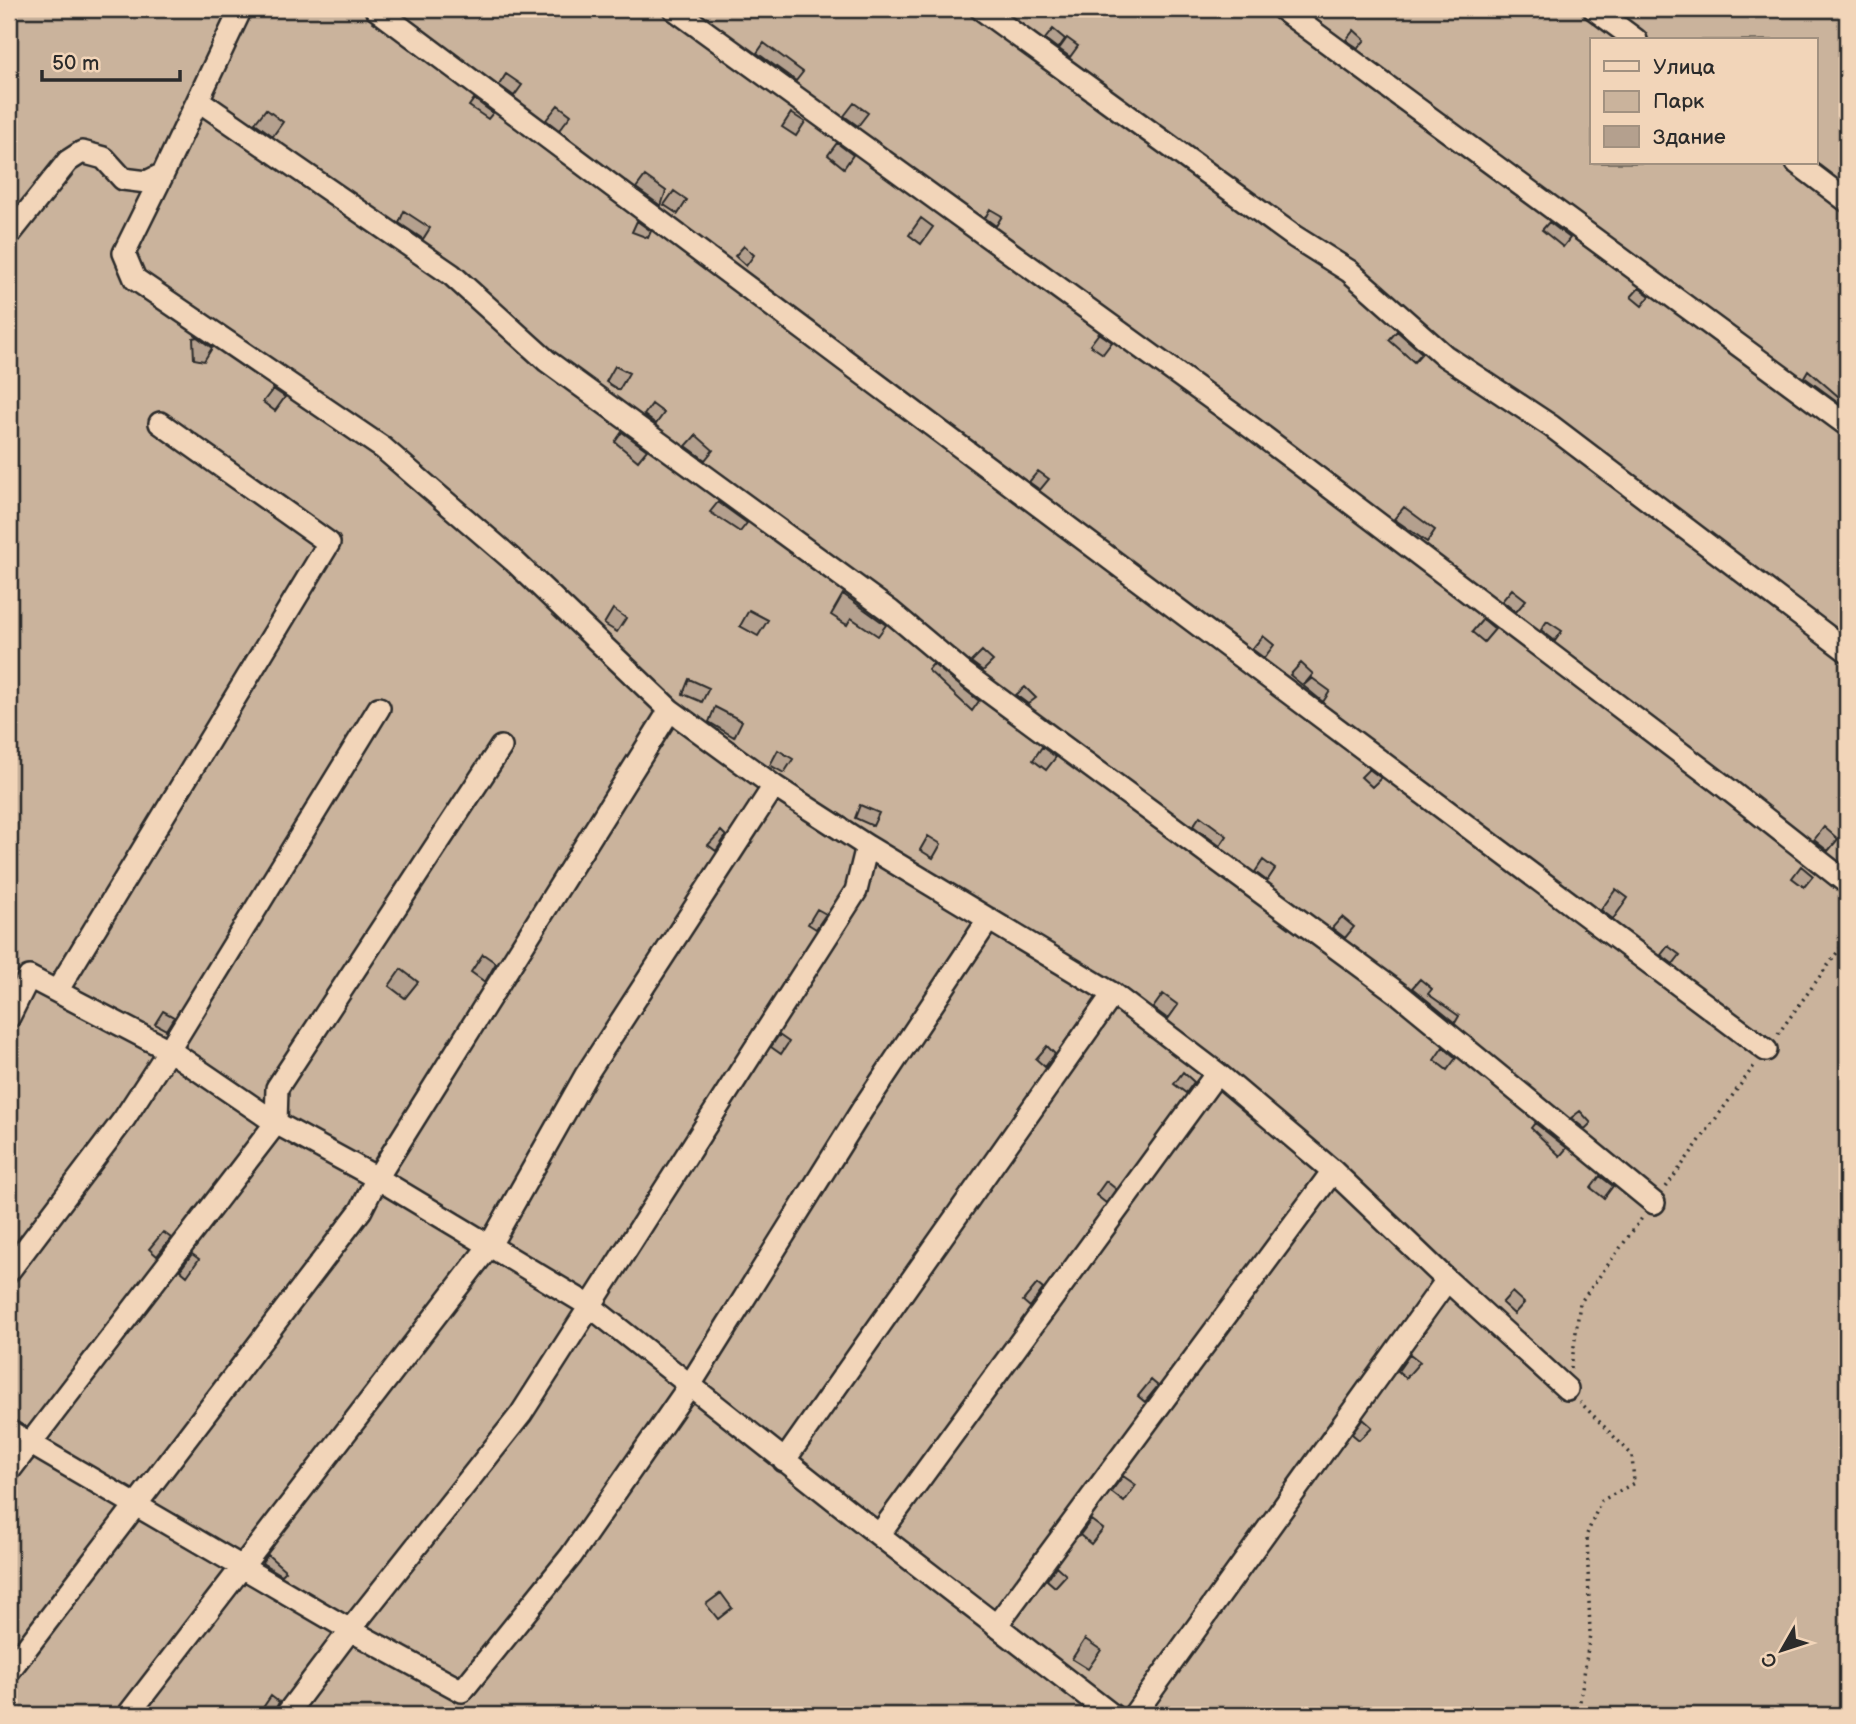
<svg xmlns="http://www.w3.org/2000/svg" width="1856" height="1724" font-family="'Balsamiq Sans',sans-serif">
<rect width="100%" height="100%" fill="#eaceb3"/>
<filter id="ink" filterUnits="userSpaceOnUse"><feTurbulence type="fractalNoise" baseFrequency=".0143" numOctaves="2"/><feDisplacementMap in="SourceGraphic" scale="14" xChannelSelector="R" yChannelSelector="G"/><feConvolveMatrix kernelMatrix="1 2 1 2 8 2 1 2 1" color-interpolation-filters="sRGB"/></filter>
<g filter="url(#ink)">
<path fill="#cab39c" stroke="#7a6f64" stroke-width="2" fill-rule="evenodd" d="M9,9H1847V1715H9ZM1592,40H1816V163H1592Z"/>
<path fill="#b4a08e" stroke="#2b2b2b" stroke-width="2" d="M1053,29L1065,39L1058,49L1045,39Z
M1354,30L1365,40L1358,48L1346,40Z
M1067,38L1078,46L1070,57L1059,49Z
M764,43L803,72L796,81L757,53Z
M506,74L522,85L514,96L499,85Z
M474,99L493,113L488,119L469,106Z
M854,103L868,113L858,126L844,116Z
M558,105L571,115L559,130L546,120Z
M266,109L283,122L273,136L255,123Z
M791,113L805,122L796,136L782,127Z
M837,143L853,155L844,168L828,155Z
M645,176L666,191L661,206L636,188Z
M674,191L687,200L678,214L664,205Z
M990,209L1002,216L996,226L985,218Z
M404,211L430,228L423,239L399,223Z
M921,218L933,227L921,244L909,235Z
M637,221L651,231L648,238L632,232Z
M1549,222L1570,238L1563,247L1542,230Z
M744,246L754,255L746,266L735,256Z
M1639,288L1650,296L1642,306L1631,297Z
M1397,331L1422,353L1414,362L1389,340Z
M1099,333L1112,342L1103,354L1090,345Z
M197,337L212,348L204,361L194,359L193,338Z
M615,366L629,373L619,390L606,382Z
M1808,370L1847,404L1845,407L1804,377Z
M273,389L285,397L275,411L263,402Z
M652,404L664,413L656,424L644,415Z
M622,432L647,450L638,461L615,442Z
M696,435L713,450L705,460L686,446Z
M1038,471L1049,479L1040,490L1029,482Z
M718,502L747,523L740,532L710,512Z
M1404,507L1435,530L1427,542L1394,519Z
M1512,589L1526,600L1516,612L1502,601Z
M843,594L886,625L878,636L851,618L847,625L831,615Z
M613,609L626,618L617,632L604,624Z
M749,610L768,620L758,636L740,626Z
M1483,619L1495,629L1484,642L1472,632Z
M1547,621L1562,631L1555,641L1541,630Z
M1263,636L1274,645L1264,658L1252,649Z
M982,651L993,661L983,671L971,662Z
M1301,663L1313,674L1304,685L1312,678L1330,691L1323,702L1290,675Z
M933,664L979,701L972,711L928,670Z
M689,679L709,688L702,702L683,694Z
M1025,687L1036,698L1028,704L1016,695Z
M715,707L742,721L734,737L709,722Z
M1042,747L1056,757L1046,770L1033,760Z
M778,750L793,759L784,773L770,765Z
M1369,769L1381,778L1372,787L1361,777Z
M860,805L879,813L873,826L855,818Z
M1200,816L1227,836L1220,846L1193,826Z
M1824,827L1838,839L1828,851L1814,840Z
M721,831L726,836L716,851L708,845Z
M928,836L941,844L933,858L920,850Z
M1263,860L1275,869L1267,881L1255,872Z
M1801,866L1813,876L1804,887L1792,878Z
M1616,889L1628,898L1613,919L1601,910Z
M817,909L826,914L816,929L808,924Z
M1342,917L1354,927L1345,938L1332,928Z
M1668,946L1680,955L1673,964L1661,955Z
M483,954L496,963L485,982L471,972Z
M401,969L418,982L405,998L389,986Z
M1420,979L1432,989L1428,994L1459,1016L1455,1023L1412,988Z
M1163,994L1178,1005L1168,1019L1153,1008Z
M163,1011L174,1017L166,1030L155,1024Z
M779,1035L789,1042L781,1054L771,1047Z
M1047,1046L1055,1054L1045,1067L1036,1059Z
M1443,1047L1456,1058L1447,1070L1434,1060Z
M1183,1072L1194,1082L1186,1093L1174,1084Z
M1580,1111L1591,1123L1585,1129L1571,1118Z
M1535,1123L1567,1148L1560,1156L1531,1128Z
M1600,1176L1613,1186L1604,1198L1591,1188Z
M1106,1181L1116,1189L1106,1203L1096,1195Z
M163,1232L171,1238L157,1256L149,1249Z
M192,1254L199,1259L187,1276L180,1270Z
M1037,1284L1043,1289L1030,1307L1023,1301Z
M1512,1292L1524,1303L1514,1314L1502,1303Z
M1410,1354L1420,1362L1406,1378L1398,1371Z
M1151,1380L1158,1386L1145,1402L1138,1396Z
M1363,1419L1372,1427L1359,1440L1352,1434Z
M1123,1476L1136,1485L1124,1502L1111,1492Z
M1091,1520L1103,1529L1091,1544L1080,1535Z
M268,1555L286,1571L282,1575L262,1563Z
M1056,1566L1066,1575L1055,1587L1047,1580Z
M721,1593L732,1608L718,1619L706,1604Z
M1085,1639L1101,1650L1088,1669L1072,1659Z
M271,1696L279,1702L273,1715H258Z"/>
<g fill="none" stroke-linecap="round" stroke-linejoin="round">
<g stroke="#2b2b2b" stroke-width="26">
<path id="minor" d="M376,9L1766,1050
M674,9L1252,428L1724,786L1847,883
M981,9L1295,237L1349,271L1445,356L1551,426L1847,651
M1282,9L1847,425
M1594,9L1636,40
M198,100L452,275L547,361L890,611L965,674L1399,994L1654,1203
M1797,163L1847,201
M163,174L124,253L135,279L383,448L514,561L670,710
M9,235L68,161L82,152L104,158L123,179L147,182L163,174L241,9
M774,786L867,846L856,891L521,1414L350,1630L462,1691L571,1556L690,1385L862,1110L989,919
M867,846L1113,994L1217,1073L1333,1171L1447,1280L1567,1389
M57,991L329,543L160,423
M9,1017L29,977L169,1050L379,708
M9,1271L124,1119L169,1050L276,1123L377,1178L361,1210L9,1671
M9,1431L350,1630L286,1715
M784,1461L1113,994
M9,1471L276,1123L277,1088L501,747
M879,1535L1217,1073
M996,1626L1333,1171
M128,1715L490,1245L586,1075L774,786L670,710L377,1178L590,1306L879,1535L1112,1715
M1134,1715L1447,1280"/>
</g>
<path stroke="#2b2b2b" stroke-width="3.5" stroke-dasharray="2 5" stroke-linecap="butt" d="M1778,1034L1847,939
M1666,1187L1754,1066
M1571,1368L1580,1303L1642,1218
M1578,1715L1590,1634L1587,1534L1601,1501L1634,1483L1632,1455L1580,1402"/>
<use href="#minor" stroke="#f2d5b9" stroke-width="21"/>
</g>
</g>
<rect width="1856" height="1724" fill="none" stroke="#f2d5b9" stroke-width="35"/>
<rect x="18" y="18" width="1821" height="1689" fill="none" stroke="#2b2b2b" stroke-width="2.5" filter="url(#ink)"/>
<rect x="1590" y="38" width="228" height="126" fill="#f2d5b9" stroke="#a29180" stroke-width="2"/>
<rect x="1604" y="61" width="35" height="10" fill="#f2d5b9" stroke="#a29180" stroke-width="2"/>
<text x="1653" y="74" font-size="21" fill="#2b2b2b">Улица</text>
<rect x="1604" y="91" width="35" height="21" fill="#cab39c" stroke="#a29180" stroke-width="2"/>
<text x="1653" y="108" font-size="21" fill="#2b2b2b">Парк</text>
<rect x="1604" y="126" width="35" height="21" fill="#b4a08e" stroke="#a29180" stroke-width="2"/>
<text x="1653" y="144" font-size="21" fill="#2b2b2b">Здание</text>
<g transform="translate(1782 1650) rotate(231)" stroke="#f2d5b9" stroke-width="5" paint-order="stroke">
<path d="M0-5L12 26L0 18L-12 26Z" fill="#2b2b2b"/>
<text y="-10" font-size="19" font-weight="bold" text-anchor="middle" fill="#2b2b2b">С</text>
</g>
<path d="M42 70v10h138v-10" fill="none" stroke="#2b2b2b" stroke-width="3.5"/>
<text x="52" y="70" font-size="21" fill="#2b2b2b" stroke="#f2d5b9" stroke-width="5" paint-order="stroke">50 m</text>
</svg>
